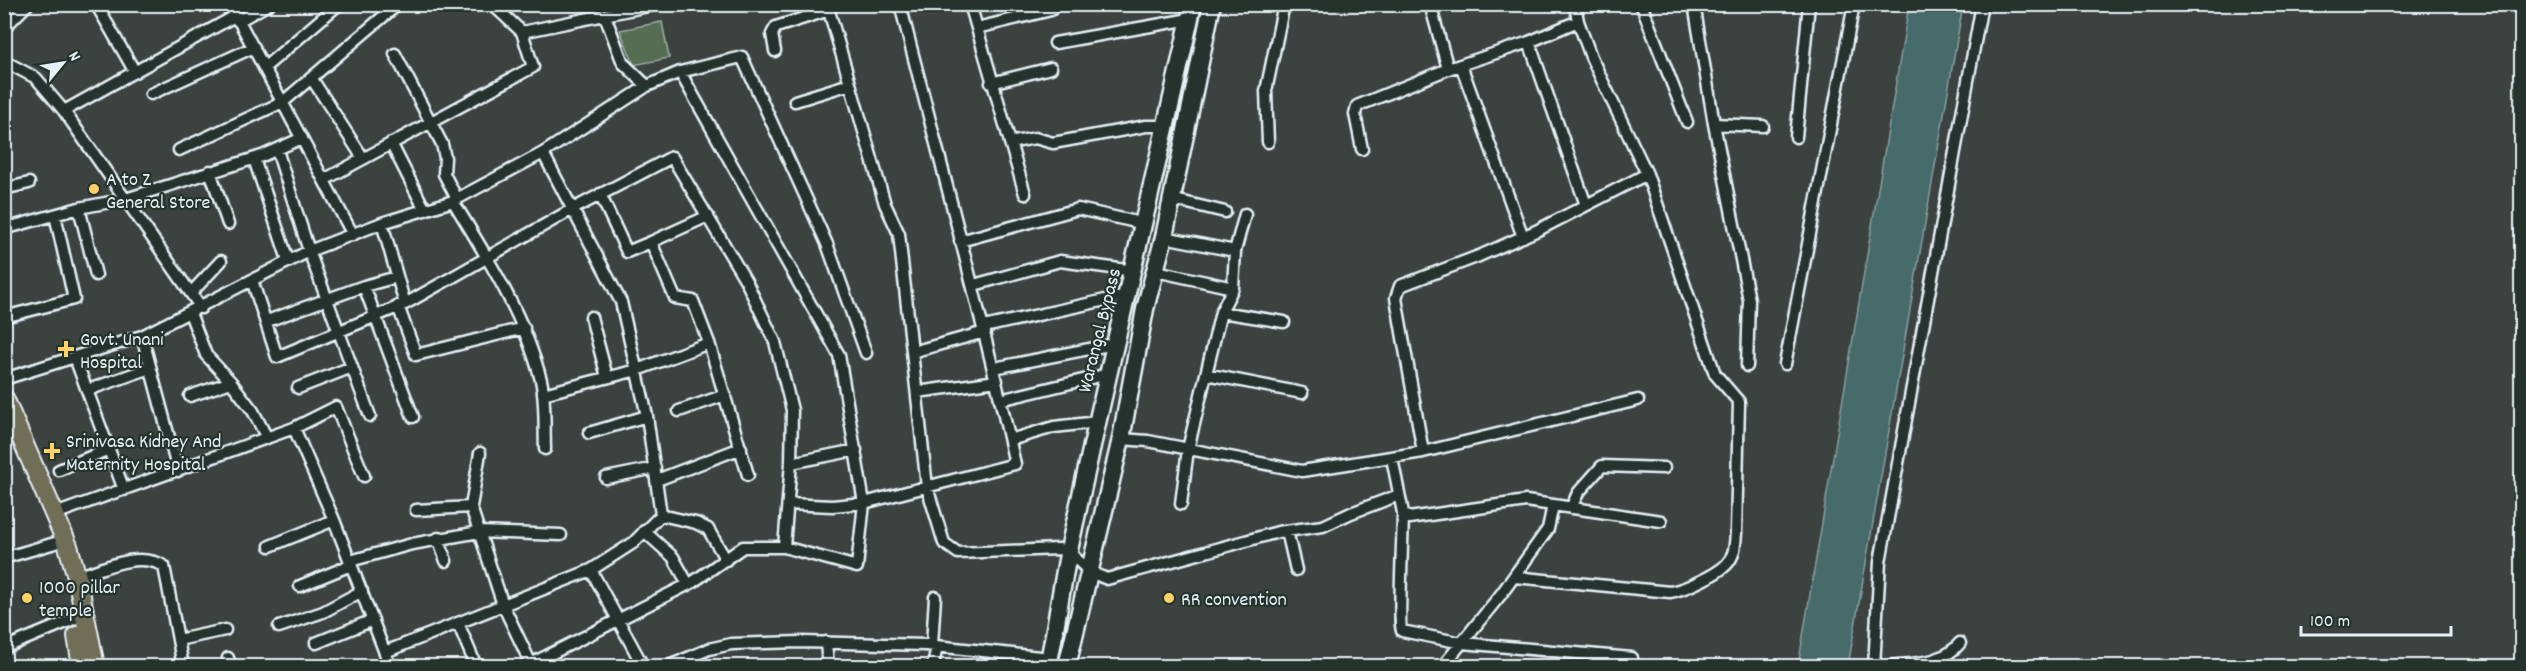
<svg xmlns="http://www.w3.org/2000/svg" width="2526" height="671" font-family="Dekko,sans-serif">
<rect width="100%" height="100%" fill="#3c423f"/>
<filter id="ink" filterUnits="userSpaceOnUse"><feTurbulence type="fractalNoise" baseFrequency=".0167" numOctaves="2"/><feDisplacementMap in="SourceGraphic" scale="12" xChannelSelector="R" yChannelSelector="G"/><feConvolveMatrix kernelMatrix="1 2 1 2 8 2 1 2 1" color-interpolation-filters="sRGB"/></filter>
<g filter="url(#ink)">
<path fill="#556d53" stroke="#9eafa6" stroke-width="1.5" d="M662,22L669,58L634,65L620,30Z"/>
<path fill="#466a6b" stroke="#87a0a3" stroke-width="1.5" d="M1909,5H1963L1848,666H1798Z"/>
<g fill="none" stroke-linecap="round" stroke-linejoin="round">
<g stroke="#e8f1f8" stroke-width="15">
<path id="minor" d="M96,4L135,72
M230,4L353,235
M492,4L522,32L658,4
M827,4L885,204L899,234L927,487L944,543L958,553L1059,549L1069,552L1090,572L1107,579L1278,532L1323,526L1351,513L1399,495
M970,4L1025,194
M1430,4L1448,69L1529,42L1578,21
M1641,4L1687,122
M1694,4L1714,124L1749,300L1747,366
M605,16L623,63L647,86
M238,21L269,4
M4,28L28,4
M977,28L1051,10
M1529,42L1586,205
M1055,43L1190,19
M775,51L772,34L776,27L829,10
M395,54L442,144L445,158L444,174L457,199
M4,61L36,78L64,111L201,308
M1461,65L1523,237
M265,67L339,4
M312,79L363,158
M991,83L1051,68
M151,94L254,47
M795,101L850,84
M64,111L235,16
M1714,124L1763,126
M1796,137L1809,4
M1268,142L1266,91L1284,4
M391,143L425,210
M1010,143L1035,138L1053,143L1146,126H1168
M1362,149L1355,114L1357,106L1448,69
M179,150L283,102L398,4
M277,150L309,251L370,416
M254,159L288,260
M210,171L228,224
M324,180L533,67L522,32
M4,189L29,183
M600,194L627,252L651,242L675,298L693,301L709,343L748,475
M1171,199L1225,212
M453,201C487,257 524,315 541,380C546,402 544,427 545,449
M79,208L96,275
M382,223L405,304
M4,229L79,208L126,199L262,156L302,138
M1164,237L1235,251
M960,241L1078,209L1145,224
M651,242L708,216
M1156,271L1233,288
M252,280L277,357L405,304L571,210L672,157L746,281L775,342L792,410L791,463L784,547
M974,285L1060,261L1134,271
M364,286L397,277
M191,293L221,261
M398,306L416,355L524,328
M1221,312L1233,288L1235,251L1245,214
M190,313L206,355L231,382
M4,317L74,299L55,215
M591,317L607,377
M267,321L364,286L413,417
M984,327L1128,295
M142,336L178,471
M912,352L985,332
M75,358L124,490
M1785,364L1854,4
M994,368L1114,344
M1206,374L1302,393
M4,379L142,336L309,251L382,223L453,201L543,153L647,86L680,72L742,57L827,244L866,353
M298,388L352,367
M88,390L150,368
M917,392L997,381
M543,394L637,370L709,343
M190,396L231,382L253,411L267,438
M1000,400L1108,374
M679,411L725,395
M294,428L334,520L390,666
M4,431L8,430
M589,433L647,416
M1121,439L1148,441L1302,471L1423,452L1638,400
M1010,440L1054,427L1098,422
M1423,452L1396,298L1400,286L1479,256L1538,230L1647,174
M480,453L471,507L503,605L531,664L693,582L743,547H784L857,567L864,503L839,355L680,72
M1392,458L1403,513L1409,518L1526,501L1553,505L1548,529L1502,593L1443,666
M791,463L856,450
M59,470L109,449
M606,478L655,468
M657,480L741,448
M788,504L832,506L864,503L1015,464C981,310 939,158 900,4
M1181,504L1188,449L1221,312L1284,322
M1553,505L1661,521
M1571,508L1578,493L1602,466L1664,468
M416,510L471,507
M1403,513C1403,529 1398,626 1402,631L1462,643L1632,658
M55,514L294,428L336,407L364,476
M661,515L696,523L708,529L726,560
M644,531L673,557L688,584
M1287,531L1296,570
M438,538L446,561
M270,546L334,520
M4,558L55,543
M350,561L412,544L479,532L561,535
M591,570L643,666
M77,577C105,568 137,551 164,566L183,666
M1514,577L1670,592C1684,590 1716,575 1726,565C1735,556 1735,544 1736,533L1739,402L1715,374L1647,174L1591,57L1578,21L1575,4
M300,586L351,565
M458,623L476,666
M279,627L323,612L362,591
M178,640L225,630
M826,642L828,666
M316,643L373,620
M932,645L935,597
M4,648L74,619
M385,652L591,570L633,543L661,515L647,416L621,302L543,153
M228,658L230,666
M669,666L709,649L731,644L801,642L926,645L1050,658
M933,666L937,646
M1874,666L1880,562L1982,4
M1890,666C1916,663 1943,664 1960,643"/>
</g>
<g stroke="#e8f1f8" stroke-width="21">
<path id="secondary" d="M1048,666C1056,628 1061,589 1069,550C1108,368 1153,187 1193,4
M1067,666L1121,439L1145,309L1164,237L1212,4"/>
</g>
<g stroke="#e8f1f8" stroke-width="22">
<path id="trunk" d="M4,398L68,546L77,577L95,666
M77,636L82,666"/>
</g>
<use href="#minor" stroke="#26332d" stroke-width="10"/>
<use href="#secondary" stroke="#26332d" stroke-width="16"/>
<use href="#trunk" stroke="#716e59" stroke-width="18"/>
</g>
</g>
<g fill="#ffd166" stroke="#26332d" stroke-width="2">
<circle cx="94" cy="189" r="6"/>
<path d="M63 340h6v6h6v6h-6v6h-6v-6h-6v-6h6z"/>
<path d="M49 442h6v6h6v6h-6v6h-6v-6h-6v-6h6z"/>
<circle cx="27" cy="598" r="6"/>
<circle cx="1169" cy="598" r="6"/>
</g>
<g text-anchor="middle" stroke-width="4.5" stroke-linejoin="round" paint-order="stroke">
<g font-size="20" fill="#e8f1f8" stroke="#26332d" text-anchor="start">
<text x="106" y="185">A to Z<tspan x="106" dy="23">General Store</tspan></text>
<text x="80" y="345">Govt. Unani<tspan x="80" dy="23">Hospital</tspan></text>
<text x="66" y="447">Srinivasa Kidney And<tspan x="66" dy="23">Maternity Hospital</tspan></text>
<text x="39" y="593">1000 pillar<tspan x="39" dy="23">temple</tspan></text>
<text x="1181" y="605">RR convention</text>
</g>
<g font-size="20" fill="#e8f1f8" stroke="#26332d">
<text transform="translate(1098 330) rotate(-76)" y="7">Warangal Bypass</text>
</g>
</g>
<rect width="2526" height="671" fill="none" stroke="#26332d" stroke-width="24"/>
<rect x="12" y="12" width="2502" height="647" fill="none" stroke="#e8f1f8" stroke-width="2" filter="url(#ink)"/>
<g transform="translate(63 63) rotate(60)" stroke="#26332d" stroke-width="4.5" paint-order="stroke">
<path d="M0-4.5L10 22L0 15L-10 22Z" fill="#e8f1f8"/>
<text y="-9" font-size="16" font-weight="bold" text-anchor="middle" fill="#e8f1f8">N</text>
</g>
<path d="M2301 626v9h150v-9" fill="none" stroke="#e8f1f8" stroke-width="3"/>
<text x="2310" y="626" font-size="18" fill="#e8f1f8" stroke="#26332d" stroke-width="4.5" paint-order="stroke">100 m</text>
</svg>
